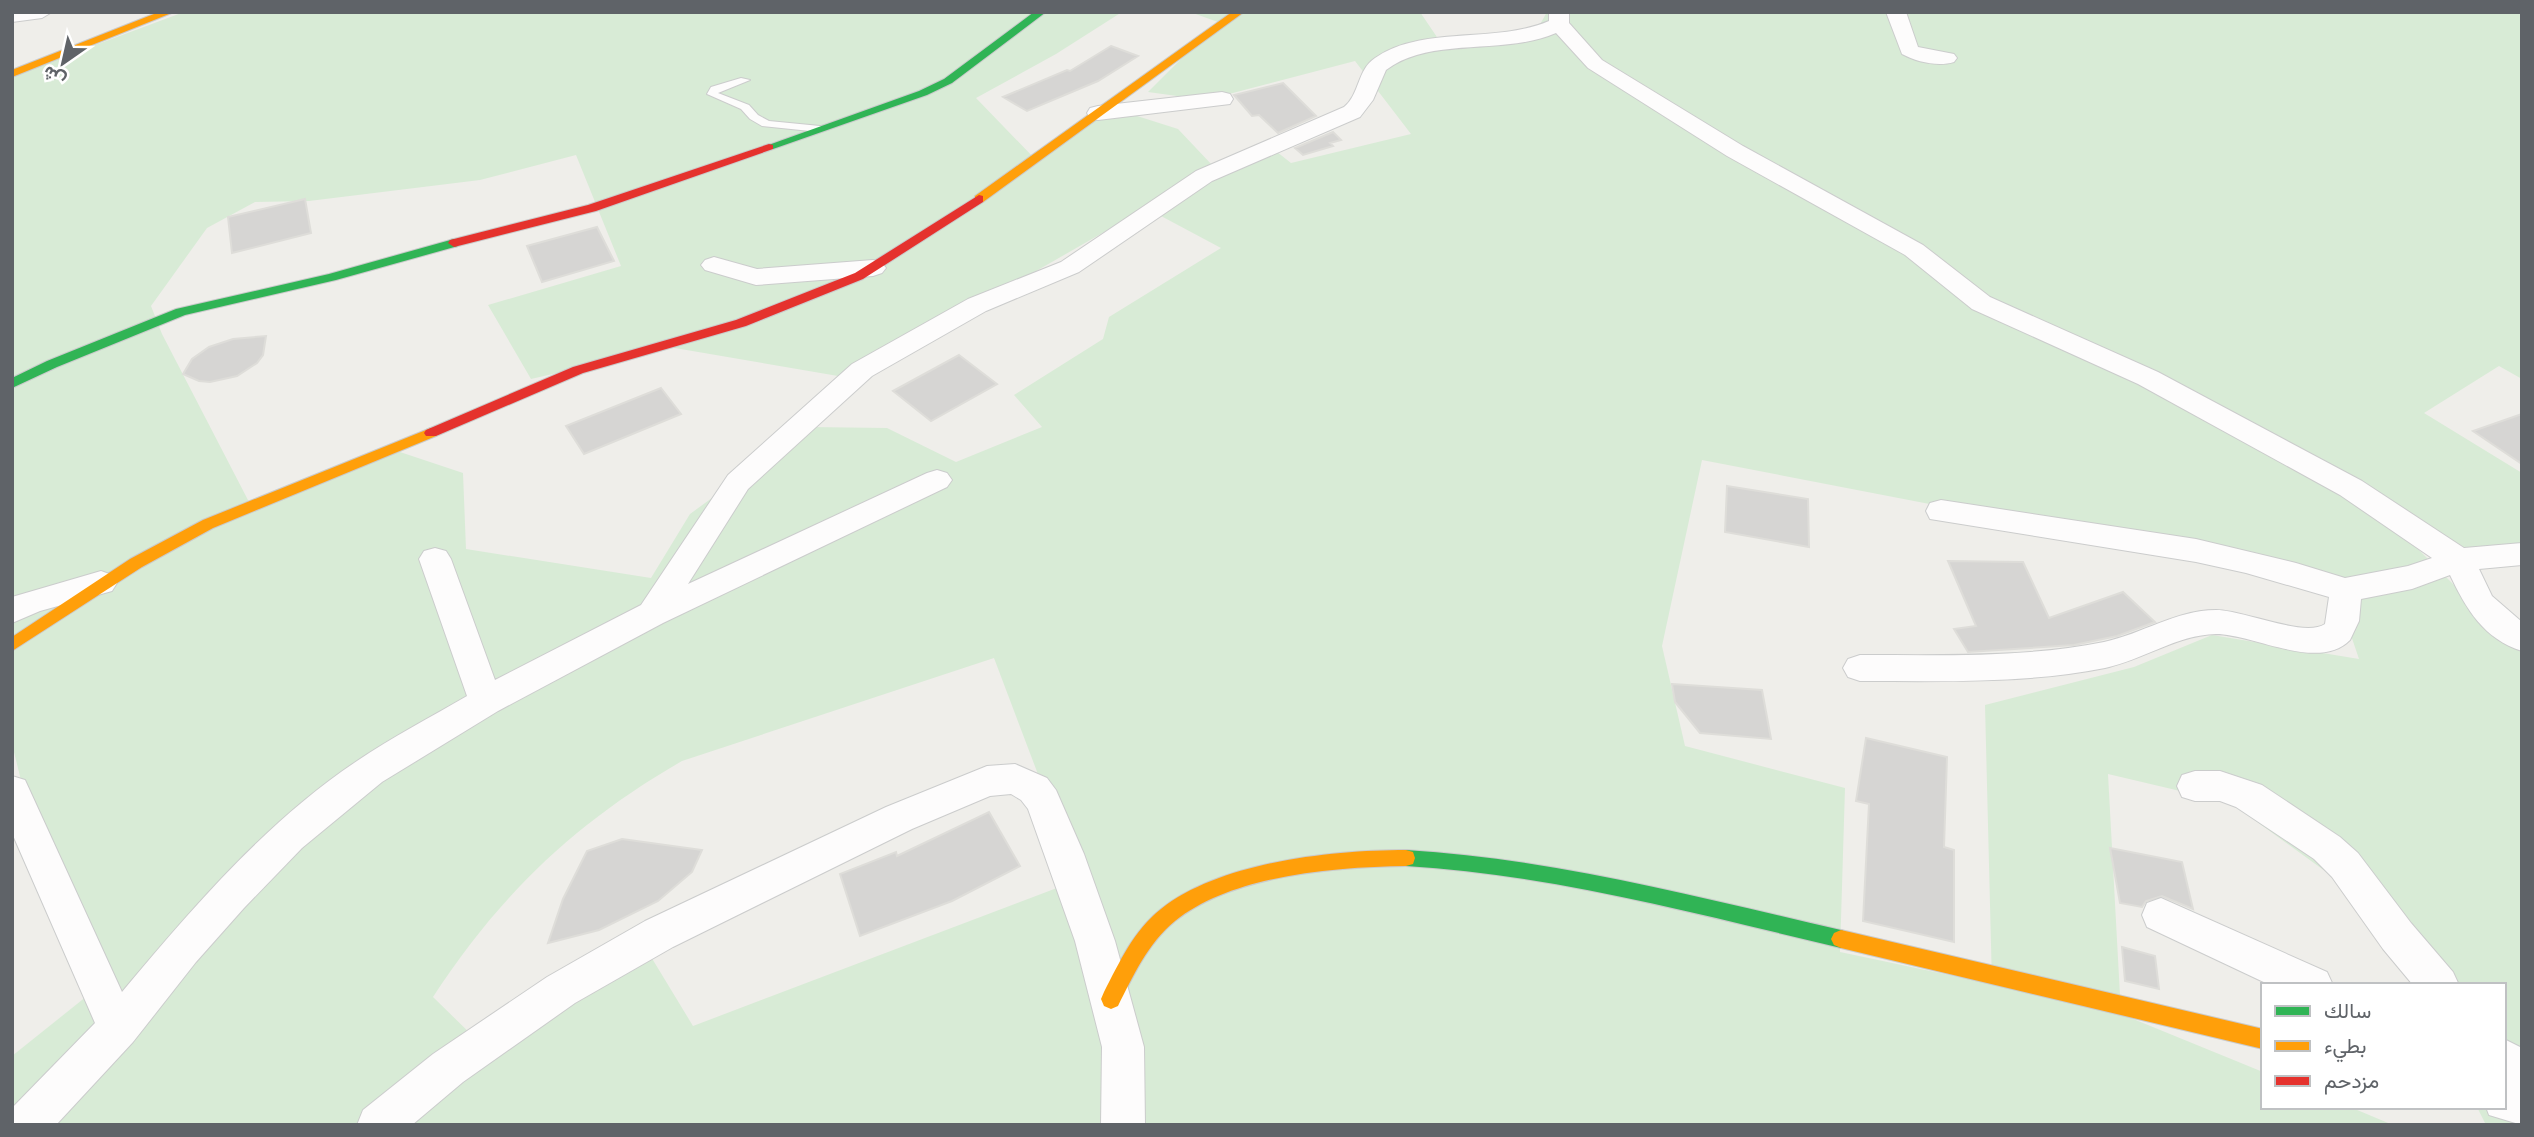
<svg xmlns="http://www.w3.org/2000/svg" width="2534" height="1137" font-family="Manrope,Vazirmatn,sans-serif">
<rect width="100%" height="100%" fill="#efeeea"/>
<path fill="#d8ebd6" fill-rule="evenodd" d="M184,12H1122L1056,54L976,98L1036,160L1112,108L1178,129L1213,166L1272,148L1291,163L1411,134L1355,61L1206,100L1148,92L1218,22L1190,12H1420L1441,43L1538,28L1547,12H2522V379L2499,366L2424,413L2522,473V556L2418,549L2459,590L2522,637V1125H2486L2477,1107H2504V985H2412L2369,903L2231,803L2108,774L2121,1014L2263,1072V1107H2350L2393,1125H12V1056L92,992L42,865L12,744V76ZM576,155L621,266L488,305L531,379L669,347L838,376L1017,282L1146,208L1221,248L1109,317L1103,339L1014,395L1042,427L956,462L887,428L809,427L690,514L651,578L466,549L463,473L400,452L249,502L162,334L151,306L207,228L255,202L309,201L480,180ZM1702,460L2333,582L2359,659L2212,635L2134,667L1985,705L1992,984L1840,952L1845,788L1685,746L1662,646ZM994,658L1078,880L693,1026L639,937L479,1042L433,997C500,894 576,822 682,761Z"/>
<path fill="#d6d5d3" stroke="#deddd9" stroke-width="2" d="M1111,46L1138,56L1098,81L1027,111L1003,97L1067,70L1070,71Z
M1283,83L1316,116L1278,133L1259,115L1252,116L1234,95Z
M1333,132L1341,140L1330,143L1333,146L1303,155L1295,148Z
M305,199L311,233L232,253L228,217Z
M597,227L614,261L542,282L527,246Z
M266,336L263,355L257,363L237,376L210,382L199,381L183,374L192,359L209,347L233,339Z
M959,355L997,384L931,421L893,391Z
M661,388L681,414L584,454L566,426Z
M2522,414V464L2473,431Z
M1727,486L1808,499L1809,547L1725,532Z
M1948,561L2023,562L2049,618L2123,592L2155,622L2117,636L2074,645L1968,652L1954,629L1976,626Z
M1672,684L1762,690L1771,739L1700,733L1675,702Z
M1866,738L1947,757L1944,847L1954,850V942L1863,921L1869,804L1856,801Z
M989,812L1020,866L952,901L860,936L840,874L896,852L897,856Z
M622,839L702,850L692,872L658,901L599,930L548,943L563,899L587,851Z
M2110,848L2182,862L2193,909L2162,896L2146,901L2142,907L2120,903Z
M2122,947L2155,956L2159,989L2125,981Z"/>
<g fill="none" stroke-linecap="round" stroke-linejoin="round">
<g stroke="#cbcccc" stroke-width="2">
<path id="lane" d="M741,78L750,80L718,93L749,105L758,115L769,121L820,126L826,129L820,132L762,126L750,119L741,109L707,94L711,87Z"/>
</g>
<g stroke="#cbcccc" stroke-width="2">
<path id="street" d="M12,12H52L42,18L12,22Z
M1549,12H1569V23L1602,60L1743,146L1923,245L1990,297L2158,372L2362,481L2464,548L2522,543V565L2479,569L2492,596L2522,622V651C2484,639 2466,609 2450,575L2412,589L2361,599L2359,621L2350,640C2319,672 2253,634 2216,634C2176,635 2143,660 2105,668C2025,684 1941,681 1860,681L1848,677L1843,668L1848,659L1860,655C1941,655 2025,658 2104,642C2142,634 2176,610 2216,610C2244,610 2304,638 2325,624L2329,597L2246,573L2196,562L1930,519L1926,511L1930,503L1941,500L2196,539L2296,563L2345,578L2408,566L2432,558L2340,495L2138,384L1972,309L1905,255L1727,156L1588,68L1556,33C1503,56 1431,36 1386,70L1373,100L1360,117L1212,181L1079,272L986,311L872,376L748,489L688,584L927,473L937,470L947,473L952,480L947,487L663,623L498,711L382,782L302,848L244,908L196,962L133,1042L56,1125H12V1108L95,1023L12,833V776L25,780L122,992C192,908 266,822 357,761C392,737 431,717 467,696L419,559L424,551L435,548L446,551L451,559L495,680L641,605L728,475L852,364L968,299L1061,262L1196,171L1344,107C1360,94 1357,70 1375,58C1423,25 1495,44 1549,21Z
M1886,12H1906L1918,47L1954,54L1957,58L1954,62C1938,67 1917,62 1902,54Z
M1222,92L1230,94L1233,99L1230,104L1098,120L1090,118L1087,113L1090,108L1098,106Z
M714,257L757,269L873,260L882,263L886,268L882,273L873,276L756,285L705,270L701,265L705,260Z
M101,571L112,575L117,583L112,591L40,611L12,623V597Z
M1015,764L1047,778L1056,790L1084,854L1115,941L1144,1047L1145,1125H1101L1102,1047L1075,941L1028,809L1021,800L1011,794L990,796L912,829L673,947L575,1003L463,1082L412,1125H357L363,1110L433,1054L547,977L645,921L886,807L987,766Z
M2195,771H2220L2262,785L2340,837L2358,853L2411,923L2453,972L2459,985H2413L2383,949L2332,877L2314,859L2236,807L2220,801H2195L2182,797L2177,786L2182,775Z
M2161,898L2327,972L2333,985H2270L2147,927L2142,915L2147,903Z
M2504,1039L2522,1048V1125L2489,1115L2486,1107H2504Z"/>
</g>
<g stroke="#cacacb" stroke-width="2">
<path id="fast" d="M1034,12H1046L952,83L927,95L773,149L763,147L919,91L944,79Z
M454,239L458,240V246L336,280L185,315L57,367L12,388V378L47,361L176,309L329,274Z
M1406,850C1555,859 1697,897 1841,930L1848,933L1851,939L1848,945L1841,948C1697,914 1555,875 1406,866L1399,864L1397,858L1399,852Z"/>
</g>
<g stroke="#cacacb" stroke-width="2">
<path id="slow" d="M159,12H174L12,77V70Z
M1232,12H1244L983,202H975V196Z
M431,428L438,433L436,436L213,528L142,567L12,651V637L130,559L203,520Z
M1406,850L1413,852L1415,858L1413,864L1406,866C1334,867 1232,875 1175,921C1148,943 1133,976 1118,1006L1111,1009L1104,1006L1101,999L1104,992C1119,963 1134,930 1161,909C1220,862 1332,850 1406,850Z
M1841,930L2263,1029V1049L1841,948L1834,945L1831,939L1834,933Z"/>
</g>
<g stroke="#cacacb" stroke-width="2">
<path id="jam" d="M769,144L773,145V149L596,211L454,247L448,243L450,240L588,205Z
M979,195L983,196V202L863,279L746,326L583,373L436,436H426L424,433L426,430L573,367L736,320L855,273Z"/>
</g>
<use href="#lane" fill="#fdfcfc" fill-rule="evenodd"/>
<use href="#street" fill="#fdfcfc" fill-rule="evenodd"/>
<use href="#fast" fill="#30b455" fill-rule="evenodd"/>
<use href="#slow" fill="#ff9f0a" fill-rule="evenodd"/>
<use href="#jam" fill="#e5322d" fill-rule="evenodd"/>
</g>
<rect width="2534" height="1137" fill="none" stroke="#5f6368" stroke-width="28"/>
<rect x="2261" y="983" width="245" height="126" fill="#ffffff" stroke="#bfc1c3" stroke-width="2"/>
<rect x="2275" y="1006" width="35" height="10" fill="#30b455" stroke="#bfc1c3" stroke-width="2"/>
<text x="2324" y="1018" font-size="21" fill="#5f6368">سالك</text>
<rect x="2275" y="1041" width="35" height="10" fill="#ff9f0a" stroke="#bfc1c3" stroke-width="2"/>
<text x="2324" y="1053" font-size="21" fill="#5f6368">بطيء</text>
<rect x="2275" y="1076" width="35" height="10" fill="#e5322d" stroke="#bfc1c3" stroke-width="2"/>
<text x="2324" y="1088" font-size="21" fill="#5f6368">مزدحم</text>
<g transform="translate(63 63) rotate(214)" stroke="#ffffff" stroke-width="5" paint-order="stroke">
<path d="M0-5L12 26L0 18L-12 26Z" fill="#5f6368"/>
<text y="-10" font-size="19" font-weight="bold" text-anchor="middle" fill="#5f6368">ش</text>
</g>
</svg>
